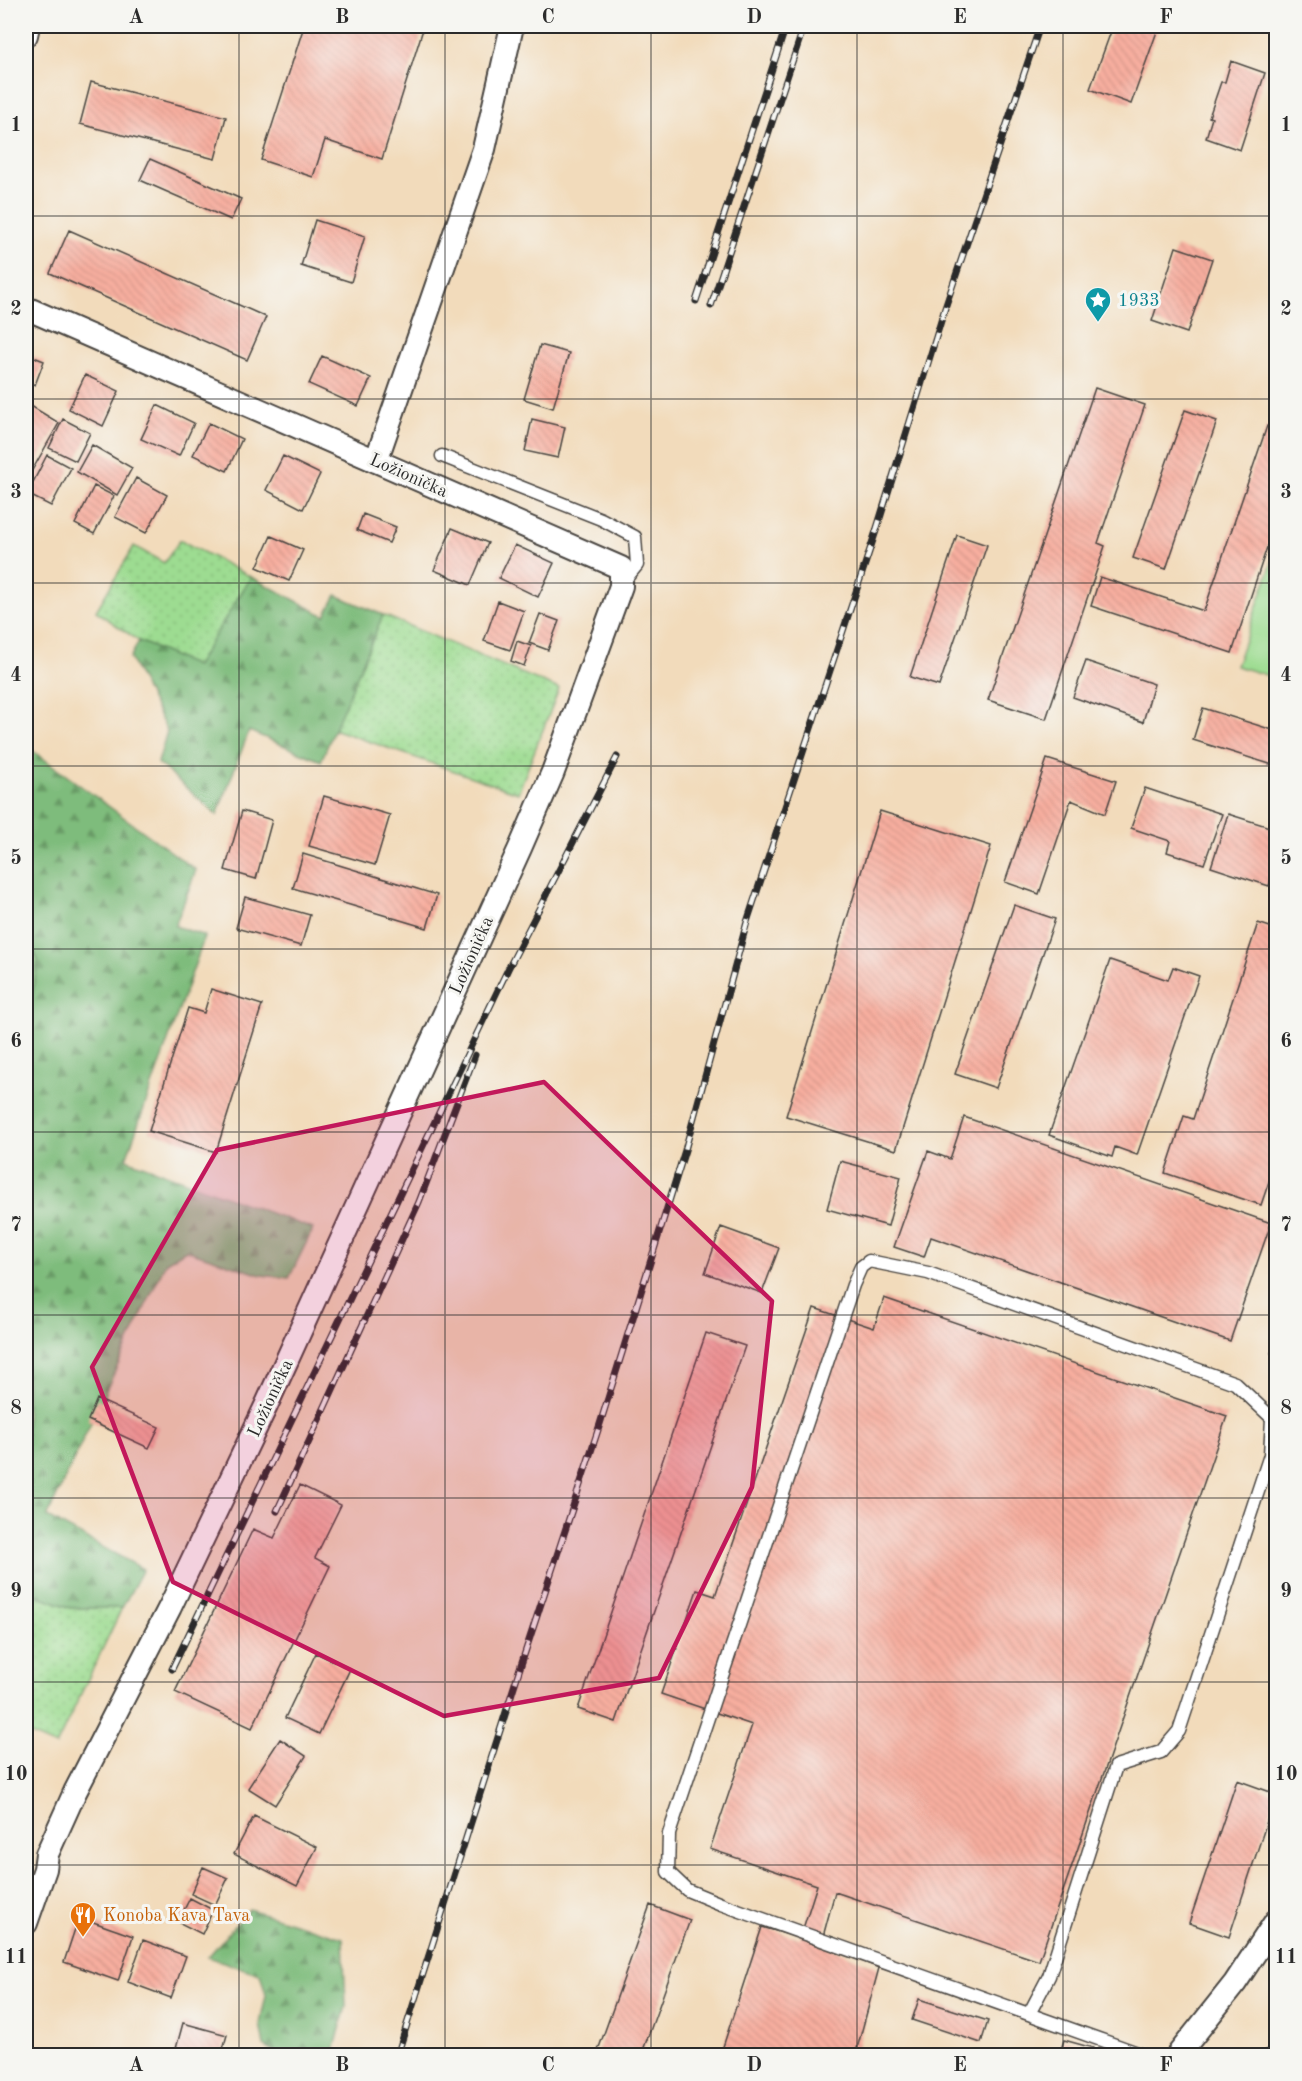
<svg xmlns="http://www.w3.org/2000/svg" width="1302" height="2081" font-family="'Old Standard TT',serif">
<defs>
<pattern id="grass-dots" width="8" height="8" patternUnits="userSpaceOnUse" patternTransform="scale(1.5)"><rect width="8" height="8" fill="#9ddc91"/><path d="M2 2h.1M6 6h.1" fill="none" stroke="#87bd7d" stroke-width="1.8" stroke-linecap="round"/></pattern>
<pattern id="forest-firs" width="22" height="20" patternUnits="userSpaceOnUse" patternTransform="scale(1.5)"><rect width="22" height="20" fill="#7ebc7b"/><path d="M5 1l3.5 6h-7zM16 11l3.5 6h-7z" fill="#679965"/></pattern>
<pattern id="building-back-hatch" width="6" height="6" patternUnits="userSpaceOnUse" patternTransform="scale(1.5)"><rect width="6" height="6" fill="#f7ae9f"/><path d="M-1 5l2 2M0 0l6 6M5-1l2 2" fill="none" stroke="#d49689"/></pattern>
</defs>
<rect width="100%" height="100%" fill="#f6f6f2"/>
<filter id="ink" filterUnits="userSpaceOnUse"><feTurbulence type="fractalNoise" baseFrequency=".0167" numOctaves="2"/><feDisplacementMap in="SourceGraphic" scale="12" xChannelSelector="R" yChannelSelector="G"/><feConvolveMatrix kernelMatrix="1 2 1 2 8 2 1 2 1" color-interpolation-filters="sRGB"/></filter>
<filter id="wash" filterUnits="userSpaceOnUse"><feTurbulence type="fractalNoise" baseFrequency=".008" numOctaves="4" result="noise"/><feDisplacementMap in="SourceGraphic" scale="24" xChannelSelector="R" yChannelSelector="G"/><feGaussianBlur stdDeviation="1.35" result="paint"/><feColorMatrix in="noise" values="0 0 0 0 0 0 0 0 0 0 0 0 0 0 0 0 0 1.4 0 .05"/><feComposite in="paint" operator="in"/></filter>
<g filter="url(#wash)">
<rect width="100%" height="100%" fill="#f2dbbb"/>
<path fill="url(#grass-dots)" stroke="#64845e" stroke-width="1.5" d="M180,540L251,577L196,667L139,641L96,611L134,546L164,563Z
M383,615L559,689L518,793L333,729Z
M26,939L38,960L30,1007L26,1004Z
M26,1591L71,1608H122L56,1746L26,1733Z"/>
<path fill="url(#forest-firs)" stroke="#547453" stroke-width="1.5" d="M251,577L325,616L336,595L383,615L321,761L249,731L217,815L158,763L167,731L130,658L139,641L196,666Z
M26,746L196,870L175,926L205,936L126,1159L313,1229L289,1278L261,1275L186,1250L166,1262L47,1517L143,1569L122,1608H71L26,1591V1004L30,1007L38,960L26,939Z
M249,1909L343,1938L346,2006L333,2055H278L264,2046L260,2024L266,1995L260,1974L208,1957Z"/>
<path fill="#9ddc91" stroke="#64845e" stroke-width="1.5" d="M1276,552V678L1236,666Z"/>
<g id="blocks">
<path fill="url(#building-back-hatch)" d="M304,26H424L382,159L325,140L313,177L261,160Z
M1113,26H1159L1131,104L1090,89Z
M1231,61L1265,73L1240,150L1206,138L1212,118L1209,117L1221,82H1225Z
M91,82L226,117L215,159L80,124Z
M150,159L241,199L231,220L140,180Z
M315,220L365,236L351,282L301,266Z
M69,230L266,317L247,360L50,273Z
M1176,247L1212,259L1187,333L1152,321Z
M540,345L569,353L553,408L524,399Z
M26,354L44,361L35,385L26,381Z
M322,356L371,378L358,406L309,384Z
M85,375L119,391L103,426L69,409Z
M1095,388L1145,405L1098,543L1105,546L1046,719L988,700Z
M26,403L59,423L26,481Z
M157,405L194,423L179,456L141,439Z
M1185,410L1217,421L1166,569L1133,558Z
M63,419L90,433L76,461L49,448Z
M532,419L565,427L558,458L525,451Z
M209,423L242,439L227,471L193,455Z
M1267,426L1276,430V520L1232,653L1091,606L1100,577L1204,611Z
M92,445L132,468L117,495L77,472Z
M47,455L71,468L51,506L27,494Z
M283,456L320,474L303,509L266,490Z
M136,478L167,495L146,533L115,517Z
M94,486L114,496L94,534L75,524Z
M363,514L396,527L389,543L357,530Z
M452,528L488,543L470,585L434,570Z
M957,535L987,545L939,686L910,677Z
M271,536L303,550L289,581L257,567Z
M515,545L554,563L538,597L499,578Z
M498,601L524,611L510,650L484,641Z
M540,614L559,621L548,650L529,643Z
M517,641L531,646L524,666L511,661Z
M1086,661L1154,684L1143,722L1073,697Z
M1203,708L1276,731V766L1193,740Z
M1047,759L1116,781L1105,814L1071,800L1039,894L1005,882Z
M1145,788L1222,814L1204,864L1167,852L1170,841L1131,828Z
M324,796L390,815L375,865L309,846Z
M242,811L272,820L256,879L225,870Z
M880,811L991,846L896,1150L786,1116Z
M1228,814L1276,829V862L1269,886L1211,867Z
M303,854L437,895L427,928L293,888Z
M245,897L310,915L301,946L236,928Z
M1014,905L1055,919L996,1088L955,1074Z
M1258,923L1276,929V1161L1261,1205L1165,1173L1184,1116L1193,1119Z
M1110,960L1168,980L1173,967L1199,976L1137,1155L1115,1147L1112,1157L1049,1135Z
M211,989L262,1005L216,1152L149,1131L188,1008L204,1013Z
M964,1117L1271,1223L1230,1341L931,1237L924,1257L894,1247L928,1151L950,1159Z
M840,1161L901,1177L888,1226L827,1209Z
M721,1227L779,1248L762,1293L705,1273Z
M884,1298L1227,1416L1039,1961L835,1892L821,1944L879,1968L855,2056H720L762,1927L800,1938L817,1885L710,1849L752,1725L661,1694L697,1590L715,1596L814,1308L874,1328Z
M706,1333L745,1346L616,1722L578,1709Z
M1276,1339V1355L1271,1353Z
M97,1399L159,1427L149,1448L88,1420Z
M300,1485L341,1505L315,1558L330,1566L252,1728L175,1692L253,1529L274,1538Z
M316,1653L350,1669L319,1734L285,1718Z
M280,1739L306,1756L275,1805L248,1788Z
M1237,1780L1276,1794L1229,1937L1189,1923Z
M254,1816L317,1847L297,1886L234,1854Z
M203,1867L228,1878L215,1905L191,1894Z
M190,1898L213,1910L202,1934L178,1922Z
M650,1905L690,1920L641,2056H596Z
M79,1917L133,1936L118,1981L64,1962Z
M143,1940L186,1956L171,1998L128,1982Z
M919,1999L988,2021L981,2043L912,2020Z
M183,2023L227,2035L221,2056H174Z
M1064,2040L1093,2048L1091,2056H1059Z
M1271,2044L1276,2049V2056H1261Z"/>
</g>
</g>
<g filter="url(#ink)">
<use href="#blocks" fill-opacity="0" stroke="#494541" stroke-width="1.5"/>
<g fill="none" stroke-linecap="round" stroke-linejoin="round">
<g stroke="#494541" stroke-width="15">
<path id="lane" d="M442,456L601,519L635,537L637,565L623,582
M1029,2014L1049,1976L1116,1766L1161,1752L1179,1731L1270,1455L1272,1418L1235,1383L928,1273L869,1261L861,1267L853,1285L669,1834L668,1872L687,1890L721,1904L1146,2056"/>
</g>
<g stroke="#494541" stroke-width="26">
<path id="street" d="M26,35L28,26
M26,308L621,568V586L613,608L553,772L520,848L266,1406L170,1607L75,1792L47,1854L45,1869L26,1923
M376,461L484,149L512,26
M1177,2056L1235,1983L1276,1921"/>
</g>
<use href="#lane" stroke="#fff" stroke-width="12"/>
<use href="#street" stroke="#fff" stroke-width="22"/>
<g stroke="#2b2b2b" stroke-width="7">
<path id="rail" d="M696,301L786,26
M711,306L804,26
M277,1511L419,1202L475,1055
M172,1669L508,969L617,757
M397,2056L517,1677L600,1424L685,1150L747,922L877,528L945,308L1040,26"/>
</g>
<use href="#rail" stroke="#f6f6f2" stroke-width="4.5" stroke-dasharray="14" stroke-linecap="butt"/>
</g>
</g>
<path fill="#c2185b" fill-opacity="0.2" stroke="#c2185b" stroke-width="4.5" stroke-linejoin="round" d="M544,1082L772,1301L752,1487L659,1678L444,1716L173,1582L92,1367L217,1150Z"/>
<path fill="none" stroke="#2b2b2b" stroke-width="1.5" stroke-opacity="0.55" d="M239,26V2056M445,26V2056M651,26V2056M857,26V2056M1063,26V2056M26,216H1276M26,399H1276M26,583H1276M26,766H1276M26,949H1276M26,1132H1276M26,1315H1276M26,1498H1276M26,1682H1276M26,1865H1276"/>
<defs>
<g id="sight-pin" transform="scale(1.35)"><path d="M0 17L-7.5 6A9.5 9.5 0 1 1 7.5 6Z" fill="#0f9aa8" stroke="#f6f6f2"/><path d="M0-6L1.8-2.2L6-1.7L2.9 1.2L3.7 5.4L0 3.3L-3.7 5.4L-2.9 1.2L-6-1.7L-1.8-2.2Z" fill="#fff"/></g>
<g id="restaurant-pin" transform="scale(1.35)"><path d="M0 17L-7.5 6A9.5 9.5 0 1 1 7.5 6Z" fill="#e8710a" stroke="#f6f6f2"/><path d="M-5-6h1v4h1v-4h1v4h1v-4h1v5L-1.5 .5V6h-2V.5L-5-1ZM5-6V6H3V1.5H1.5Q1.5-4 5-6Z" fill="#fff"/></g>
</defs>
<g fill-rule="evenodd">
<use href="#sight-pin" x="1098" y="300"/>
<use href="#restaurant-pin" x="83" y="1915"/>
</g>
<g text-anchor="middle" stroke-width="6" stroke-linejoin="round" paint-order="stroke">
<g font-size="18" fill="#0d838f" stroke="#f6f6f2" text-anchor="start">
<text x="1118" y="306">1933</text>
</g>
<g font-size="18" fill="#2b2b2b" stroke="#f6f6f2">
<text transform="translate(409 475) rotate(24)" y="6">Ložionička</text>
<text transform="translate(471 955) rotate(-66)" y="6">Ložionička</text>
<text transform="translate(270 1398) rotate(-65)" y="6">Ložionička</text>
</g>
<g font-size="18" fill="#c56008" stroke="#f6f6f2" text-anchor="start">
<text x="103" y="1921">Konoba Kava Tava</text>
</g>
</g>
<rect width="1302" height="2081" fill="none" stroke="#f6f6f2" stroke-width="66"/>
<rect x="33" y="33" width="1236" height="2015" fill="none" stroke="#2b2b2b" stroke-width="2"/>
<g font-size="20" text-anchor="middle" font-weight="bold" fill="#2b2b2b">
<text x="136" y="23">A</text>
<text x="342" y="23">B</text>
<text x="548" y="23">C</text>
<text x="754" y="23">D</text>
<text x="960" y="23">E</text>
<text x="1166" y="23">F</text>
<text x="16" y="131">1</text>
<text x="1286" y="131">1</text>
<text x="16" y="315">2</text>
<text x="1286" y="315">2</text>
<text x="16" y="498">3</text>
<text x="1286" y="498">3</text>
<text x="16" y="681">4</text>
<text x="1286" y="681">4</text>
<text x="16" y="864">5</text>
<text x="1286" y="864">5</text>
<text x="16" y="1047">6</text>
<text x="1286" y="1047">6</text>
<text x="16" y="1231">7</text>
<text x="1286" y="1231">7</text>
<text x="16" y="1414">8</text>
<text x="1286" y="1414">8</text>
<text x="16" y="1597">9</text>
<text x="1286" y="1597">9</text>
<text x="16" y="1780">10</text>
<text x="1286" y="1780">10</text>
<text x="16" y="1963">11</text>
<text x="1286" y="1963">11</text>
<text x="136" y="2071">A</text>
<text x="342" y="2071">B</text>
<text x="548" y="2071">C</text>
<text x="754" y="2071">D</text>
<text x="960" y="2071">E</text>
<text x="1166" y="2071">F</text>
</g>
</svg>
